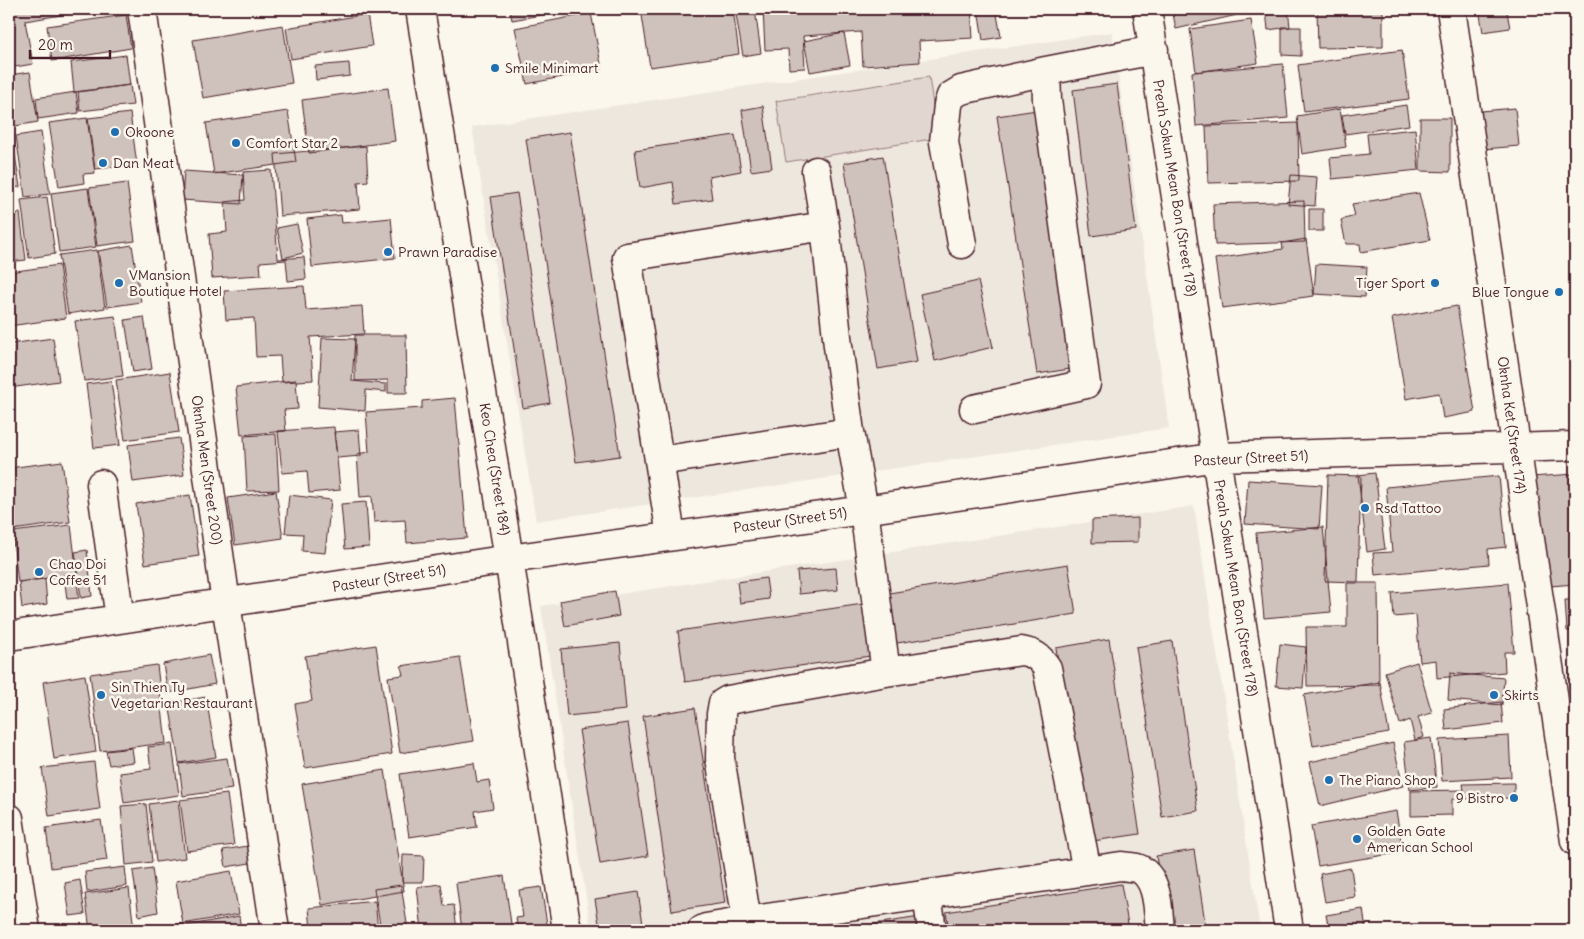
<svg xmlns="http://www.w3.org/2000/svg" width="1584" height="939" font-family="Delius,sans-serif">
<rect width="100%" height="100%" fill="#fbf7ec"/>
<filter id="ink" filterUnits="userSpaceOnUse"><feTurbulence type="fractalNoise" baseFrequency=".02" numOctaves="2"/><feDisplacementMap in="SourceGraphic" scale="10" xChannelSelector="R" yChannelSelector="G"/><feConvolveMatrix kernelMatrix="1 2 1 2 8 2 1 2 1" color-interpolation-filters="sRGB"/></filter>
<g filter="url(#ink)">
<path fill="#eee7de" d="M1112,32L1169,428L536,521L472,127Z
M1194,506L1260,930H591L541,606Z"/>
<path fill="#e2d7d0" stroke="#967b7e" d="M929,77L938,138L786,162L776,101Z"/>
<path fill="#cfc2bc" stroke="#4a1f2b" d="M9,9H98L25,21L33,64L9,68Z
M510,9H576L512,20Z
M641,9H733L739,54L650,67Z
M735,9H755L761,53L743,56Z
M763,9H971L973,38L919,41L920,62L863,66L861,32L803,36L805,68L789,69L788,49L765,50Z
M978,9H996L1001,37L983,40Z
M1172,9H1235L1237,15L1176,29Z
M1238,9H1288L1290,27L1268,30L1266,11L1239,15Z
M1317,9H1383V47L1318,48Z
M1479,9H1525L1507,12L1510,28L1483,32Z
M591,13L602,69L527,84L515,28Z
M367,14L372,46L291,59L286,28Z
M126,15L131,48L52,61L47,26Z
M1251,20L1258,63L1196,72L1190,29Z
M283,25L292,83L203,98L193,40Z
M1282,27H1301V56L1282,55Z
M844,33L850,65L810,72L804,41Z
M1402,50L1409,99L1304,112L1298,65Z
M126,55L130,85L74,92L71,62Z
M349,63L350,76L316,80L315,66Z
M1283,64L1288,118L1196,126L1192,72Z
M30,72L38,122L9,127V75Z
M1117,84L1136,230L1091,236L1073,90Z
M130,85L133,105L80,111L78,92Z
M388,88L395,141L309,153L302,100Z
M76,92L79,113L38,119L36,98Z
M1406,105L1409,125L1345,134L1342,115Z
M763,106L772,168L751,171L742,110Z
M1515,108L1519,146L1484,149L1481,111Z
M1340,109L1346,147L1302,154L1297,116Z
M1037,110L1077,368L1037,374L997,116Z
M288,111L296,162L214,174L206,123Z
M130,113L137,165L95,169L88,118Z
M87,118L95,173L83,174L84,183L59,187L49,123Z
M1420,118H1450V172L1420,171Z
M1298,123L1299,181L1208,183L1206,126Z
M9,129H11L20,187L9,188Z
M1415,129L1419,170L1332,179L1330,158L1369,154L1367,134Z
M41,132L50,194L25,197L16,136Z
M570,132L620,456L576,462L526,139Z
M735,135L741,171L709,177L712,199L676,204L673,182L640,188L635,150Z
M366,146L368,181L358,182L360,209L280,216L275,154Z
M883,156L917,362L878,369L844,163Z
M271,170L278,259L304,257L306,279L288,281L286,260L260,262L261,275L212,278L209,234L227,232L225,202L245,200L243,172Z
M184,171L243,175L241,204L182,200Z
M1291,175L1317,177L1315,206L1288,204Z
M127,183L135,241L97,246L89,188Z
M88,188L96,247L59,252L51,193Z
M517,193L550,403L523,408L491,197Z
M1419,193L1430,240L1361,252L1360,244H1346L1341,220L1355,216L1352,204Z
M47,197L55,254L29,258L21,200Z
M1304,201L1305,242L1215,245L1213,204Z
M1309,209H1323V231H1309Z
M20,213L26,260L9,262V215Z
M341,215L342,223L391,218L395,258L312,267L307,219Z
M297,224L303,253L283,258L277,228Z
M1306,239L1314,296L1222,308L1215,259L1283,249L1282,243Z
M132,245L141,302L107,307L98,251Z
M97,250L105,308L68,314L59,255Z
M1316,264L1367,267L1365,297L1314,294Z
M59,265L66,318L9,326V272Z
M978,281L993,347L935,361L920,294Z
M304,286L306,310L362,306L364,334L310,337L313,380L282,382L280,356L256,357L254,318L226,320L224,291Z
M1457,306L1475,412L1443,418L1439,393L1406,399L1392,318Z
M115,316L123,376L84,381L75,321Z
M144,317L152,369L133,372L125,320Z
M355,335H406L407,393H388V380L355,381Z
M53,338L59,381L9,388V344Z
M322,338L355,339L352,381L386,384V392L366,390L365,411L318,407Z
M170,372L179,432L125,440L116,380Z
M296,380L298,409L284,410L286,431L241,435L236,387Z
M111,381L120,445L94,448L86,384Z
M455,398L467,538L407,543L405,520L374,522L372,496L360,497L357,454L369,452L366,412L422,408V401Z
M334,427L340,490L309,493L307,471L282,473L278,431Z
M359,430L361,456L337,458L334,432Z
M276,434L279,490L247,491L244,436Z
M179,438L184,475L133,482L128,445Z
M62,461L70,522L12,530L9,508V468Z
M1375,473L1385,549L1367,552L1358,475Z
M1575,474V584L1538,587L1531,477Z
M1328,475L1361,476L1358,582L1325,581Z
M1499,476L1506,547L1488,549L1489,564L1375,575L1373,553L1392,552L1386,487Z
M1248,480L1322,485L1319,529L1245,524Z
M276,491L283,538L235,545L228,498Z
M190,495L199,556L145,564L136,504Z
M289,495L331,500L325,553L302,551L303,534L285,533Z
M366,502L369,547L345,549L341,504Z
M1138,518V542L1092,543V520Z
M71,525L77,574L18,582L12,532Z
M1323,527L1331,612L1264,618L1256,533Z
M87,550L92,596L81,598L75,552Z
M1068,564L1076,614L885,645L877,595Z
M836,568L838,590L799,594L797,571Z
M76,575L79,598L67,599L64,576Z
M766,578L769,599L740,603L737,582Z
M45,579L47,604L22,608L19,582Z
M1347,583H1378L1379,685L1307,686L1306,627H1347Z
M1508,583L1514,652H1504L1505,672L1437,678L1436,660L1420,662L1416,615L1394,617L1392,593Z
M615,591L619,616L565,626L560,601Z
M1565,600H1575V631H1567Z
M870,603L878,655L685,682L678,631Z
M1109,639L1140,834L1086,842L1056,648Z
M1172,641L1198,811L1162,817L1136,647Z
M620,643L626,710L567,716L561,649Z
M1280,644L1306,647L1303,688L1276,686Z
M376,645L392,754L305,768L295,704L312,701L305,656Z
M209,655L215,684L168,693L163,664Z
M460,657L474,741L400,753L388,677L403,675L401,666Z
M1417,662L1432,713L1418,717L1424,737L1415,740L1410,720L1400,724L1385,672Z
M157,665L166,743L100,751L90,674Z
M1450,673L1504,678L1502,705L1448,700Z
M85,675L96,752L54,759L43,682Z
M1380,682L1389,733L1313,746L1304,695Z
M206,697L216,757L179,763L169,703Z
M1501,702L1503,723L1446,730L1444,709Z
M695,708L725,903L672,911L643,716Z
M628,723L648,856L600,864L579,730Z
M1509,736L1511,777L1442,781L1439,740Z
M1431,738L1437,787L1410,790L1404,742Z
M1393,743L1403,786L1320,806L1310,762Z
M172,744L179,795L124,803L120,773L151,769L148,747Z
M132,748L134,762L109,765L106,751Z
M227,758L232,789L183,796L179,764Z
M94,762L100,809L49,816L42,768Z
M474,763L477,782L489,780L493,808L475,811L477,827L409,837L400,774Z
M385,770L404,891L322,905L302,784Z
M1514,783V798L1452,799V815L1411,816V791L1464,790L1463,784Z
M227,794L234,845L187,851L180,800Z
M178,800L185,858L156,862L149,804Z
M146,804L152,862L126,865L121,806Z
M1396,811L1403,852L1318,866L1311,826Z
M101,820L107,860L51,868L46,828Z
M254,845L256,862L226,867L223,850Z
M1194,850L1206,929L1168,930L1156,856Z
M403,855L424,856L423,882H402Z
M125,867L127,886L87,892L85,872Z
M152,868L158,912L139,916L133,871Z
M1351,868L1355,897L1325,902L1320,874Z
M231,871L239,914L183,924L176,881Z
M504,876L512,930H462L456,883Z
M80,880L85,914L70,916L65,883Z
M441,884L444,906L454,905L457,930H422L417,887Z
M1121,884L1129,930H949L946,912Z
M401,885L408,930H381L374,889Z
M541,887L548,930H518L516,918L523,917L519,890Z
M129,888L134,930H90L85,894Z
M638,892L644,930H600L595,899Z
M375,901L378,930H311L309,908Z
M1363,909L1366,930H1329L1326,915Z
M239,916L241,930H186L185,926Z
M920,917L922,930H835Z
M182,924L183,930H141Z"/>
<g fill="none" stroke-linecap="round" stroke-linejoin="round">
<g stroke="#4a1f2b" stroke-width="31">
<path id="minor" d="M142,9L226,603L275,930
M420,9L509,559L567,930
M1147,9L1289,930
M1451,9L1575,841
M816,171L825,226L838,346L850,432L864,510L886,672L1021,651C1034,653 1040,657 1047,668L1087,871
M962,244L944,142L948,105L951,96L961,90L1046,71
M974,409L1086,384L1047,100L1046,71L1154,50
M659,461L850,432
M101,484L120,619
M671,536L627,257L825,226
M9,636L509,559L864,510L1217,457L1575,446
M9,818L26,930
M927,895L932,930
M747,921L720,758L721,714L723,703L728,700L886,672
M702,930L706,928L747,921L1121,866C1126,867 1133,867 1137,868C1159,876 1158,912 1160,930"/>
</g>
<use href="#minor" stroke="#fbf7ec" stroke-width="28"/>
</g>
</g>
<g fill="#1f6fb2" stroke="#fbf7ec" stroke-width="2">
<circle cx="495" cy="68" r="5"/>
<circle cx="115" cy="132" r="5"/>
<circle cx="236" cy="143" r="5"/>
<circle cx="103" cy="163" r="5"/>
<circle cx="388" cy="252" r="5"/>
<circle cx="119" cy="283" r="5"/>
<circle cx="1435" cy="283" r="5"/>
<circle cx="1559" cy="292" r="5"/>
<circle cx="1365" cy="508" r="5"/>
<circle cx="39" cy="572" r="5"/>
<circle cx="101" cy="695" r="5"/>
<circle cx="1494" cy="695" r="5"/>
<circle cx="1329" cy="780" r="5"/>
<circle cx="1514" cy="798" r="5"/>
<circle cx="1357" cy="839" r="5"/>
</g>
<g text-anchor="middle" stroke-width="5" stroke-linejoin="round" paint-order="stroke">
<g font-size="14" fill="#4a1f2b" stroke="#fbf7ec" text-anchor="start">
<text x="505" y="73">Smile Minimart</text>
<text x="125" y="137">Okoone</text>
<text x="246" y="148">Comfort Star 2</text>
<text x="113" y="168">Dan Meat</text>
<text x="398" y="257">Prawn Paradise</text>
<text x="129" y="280">VMansion<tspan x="129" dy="16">Boutique Hotel</tspan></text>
<text x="1425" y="288" text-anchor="end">Tiger Sport</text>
<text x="1549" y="297" text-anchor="end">Blue Tongue</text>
<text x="1375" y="513">Rsd Tattoo</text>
<text x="49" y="569">Chao Doi<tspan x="49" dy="16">Coffee 51</tspan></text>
<text x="111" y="692">Sin Thien Ty<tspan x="111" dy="16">Vegetarian Restaurant</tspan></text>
<text x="1504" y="700">Skirts</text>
<text x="1339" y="785">The Piano Shop</text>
<text x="1504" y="803" text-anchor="end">9 Bistro</text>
<text x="1367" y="836">Golden Gate<tspan x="1367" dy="16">American School</tspan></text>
</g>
<g font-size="14" fill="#4a1f2b" stroke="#fbf7ec">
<text transform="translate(1175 188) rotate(81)" y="5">Preah Sokun Mean Bon (Street 178)</text>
<text transform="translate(1512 425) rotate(82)" y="5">Oknha Ket (Street 174)</text>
<text transform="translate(1251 458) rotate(-3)" y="5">Pasteur (Street 51)</text>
<text transform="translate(495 469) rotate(81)" y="5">Keo Chea (Street 184)</text>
<text transform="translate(207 470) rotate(82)" y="5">Oknha Men (Street 200)</text>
<text transform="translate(790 520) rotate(-8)" y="5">Pasteur (Street 51)</text>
<text transform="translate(389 578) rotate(-9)" y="5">Pasteur (Street 51)</text>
<text transform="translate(1236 588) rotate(81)" y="5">Preah Sokun Mean Bon (Street 178)</text>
</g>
</g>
<rect width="1584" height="939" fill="none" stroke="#fbf7ec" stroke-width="30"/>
<rect x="15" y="15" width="1554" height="909" fill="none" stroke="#4a1f2b" stroke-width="2" filter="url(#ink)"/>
<path d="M30 50v8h80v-8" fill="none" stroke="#4a1f2b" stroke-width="2.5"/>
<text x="38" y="50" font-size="15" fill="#4a1f2b" stroke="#fbf7ec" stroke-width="4" paint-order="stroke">20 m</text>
</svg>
